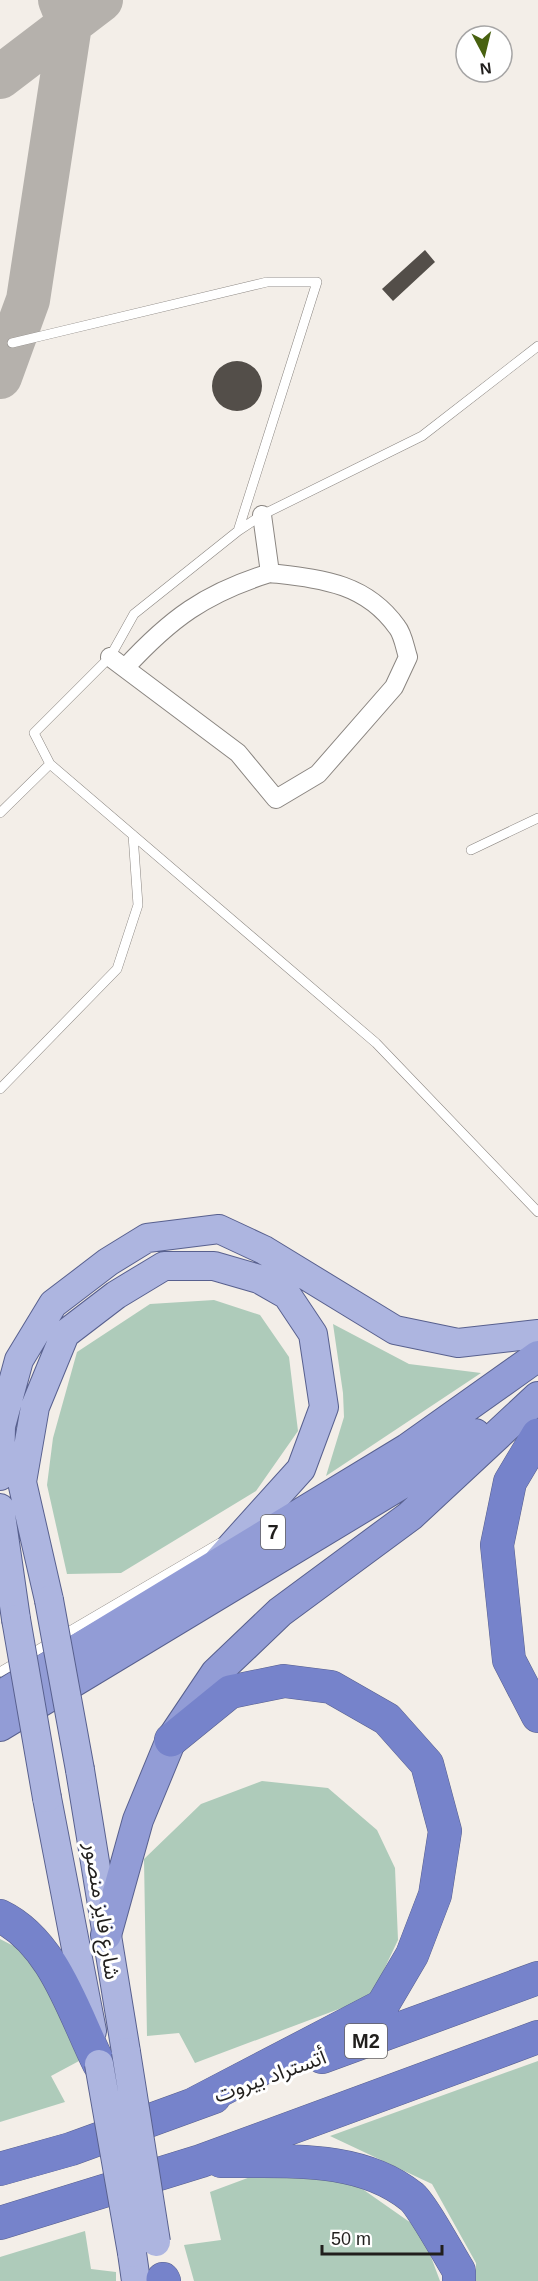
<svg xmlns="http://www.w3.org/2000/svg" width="538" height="2281" font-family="Arial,'Noto Sans Arabic',sans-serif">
<rect width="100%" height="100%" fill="#f3eee8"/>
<path fill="#aecbba" d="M214,1300L260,1315L289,1357L298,1431L256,1491L121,1573L67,1574L47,1485L53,1438L77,1352L150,1304Z
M333,1324L409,1364L481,1373L326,1476L344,1417L343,1393Z
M262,1781L328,1788L377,1830L395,1868L398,1940L371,1997L195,2063L179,2033L147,2036L144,1859L201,1804Z
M0,1939L33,1956L79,2061L51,2076L65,2102L0,2122Z
M538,2061V2281H476V2263L432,2184L330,2136Z
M253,2176L351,2181L421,2230L440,2281H194L184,2245L221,2240L210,2192Z
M85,2231L91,2269L116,2272V2281H0V2257Z"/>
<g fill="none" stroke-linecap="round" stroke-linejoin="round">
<path stroke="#b5b1ac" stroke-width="44" d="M0,77L101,0
M0,377L28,300L70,25L60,0"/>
</g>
<path fill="#534e49" d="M425,250L435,262L393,301L382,289Z
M212 386a25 25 0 1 1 50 0a25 25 0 1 1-50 0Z"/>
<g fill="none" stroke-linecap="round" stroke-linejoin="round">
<g stroke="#8a8580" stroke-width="10">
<path id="service" d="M12,343L267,282H317L238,531
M538,346L422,436L262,515L238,531L134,614L110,657L34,733L50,764L376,1043L538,1212
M0,813L50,764
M471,850L538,818
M0,1089L117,969L138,905L133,835
M0,1672L220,1543"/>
</g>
<g stroke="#8a8580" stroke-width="20">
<path id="minor" d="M110,657L238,753L276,799L318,774L394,687L408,657C405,648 403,634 397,627C365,582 320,579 270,573L262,515
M125,668C170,619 205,593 270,573"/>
</g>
<g stroke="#58608e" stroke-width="30">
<path id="primary" d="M0,1476L1,1426L19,1360L53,1304L108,1262L147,1238L219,1229L264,1250L395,1330L458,1343L538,1334
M0,1508L16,1619
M49,1600L22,1482L35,1407L65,1334L116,1295L164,1266H214L259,1279L287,1295L313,1334L324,1407L301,1469L219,1560
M80,1770L126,2052
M47,1798L92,2031
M132,2253L136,2281"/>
</g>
<g stroke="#58608e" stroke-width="32">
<path id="trunk" d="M0,1696L407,1449L538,1356
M0,1726L421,1472L475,1434
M106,1935L138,1820L171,1740L216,1673L280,1612L410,1516L538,1397"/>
</g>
<g stroke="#58608e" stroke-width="34">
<path id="motorway" d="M538,1435L510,1482L497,1545L509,1660L538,1716
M171,1740L230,1692L284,1681L331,1687L387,1719L427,1764L445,1831L435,1895L412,1955L382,2006L194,2104
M0,1916C54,1942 74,2014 99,2064
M322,2057L538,1978
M221,2161C285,2162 359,2154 412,2197C423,2207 449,2255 459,2271V2281
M0,2169L71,2149L214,2097
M0,2223L201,2161L538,2037
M163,2279L164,2281"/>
</g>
<use href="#service" stroke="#fff" stroke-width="9"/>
<use href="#minor" stroke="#fff" stroke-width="18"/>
<use href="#primary" stroke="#adb5e0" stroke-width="28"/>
<use href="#trunk" stroke="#929cd6" stroke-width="30"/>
<use href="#motorway" stroke="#7683cb" stroke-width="33"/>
<g stroke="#58608e" stroke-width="30" stroke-linecap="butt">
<path id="primary-bridge" d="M49,1600L80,1770
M16,1619L47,1798
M126,2052L156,2242
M99,2064L132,2253"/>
</g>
<use href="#primary-bridge" stroke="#adb5e0" stroke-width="28"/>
</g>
<g text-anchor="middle" stroke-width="6" stroke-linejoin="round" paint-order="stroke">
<g fill="#fff" stroke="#646261" stroke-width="1.5">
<rect x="261" y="1515" width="24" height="34" rx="4.5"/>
<rect x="345" y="2024" width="42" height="34" rx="4.5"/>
</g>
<g font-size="20" font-weight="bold" fill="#211f1d">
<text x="273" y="1539">7</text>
<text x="366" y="2048">M2</text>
</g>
<g font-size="21" fill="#211f1d" stroke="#fff">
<text transform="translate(102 1911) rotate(81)" y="7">شارع فايز منصور</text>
<text transform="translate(270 2076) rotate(-20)" y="7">أتستراد بيروت</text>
</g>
</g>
<g transform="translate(484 54) rotate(173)"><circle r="28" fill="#ffffff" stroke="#a6a5a5" stroke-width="1.5"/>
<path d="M0-4.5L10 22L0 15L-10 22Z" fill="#486110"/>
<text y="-9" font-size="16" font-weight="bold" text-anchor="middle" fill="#211f1d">N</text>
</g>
<path d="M322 2245v9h120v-9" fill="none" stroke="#211f1d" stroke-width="3"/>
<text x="331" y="2245" font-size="18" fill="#211f1d" stroke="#ffffff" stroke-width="4.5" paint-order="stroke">50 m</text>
</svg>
